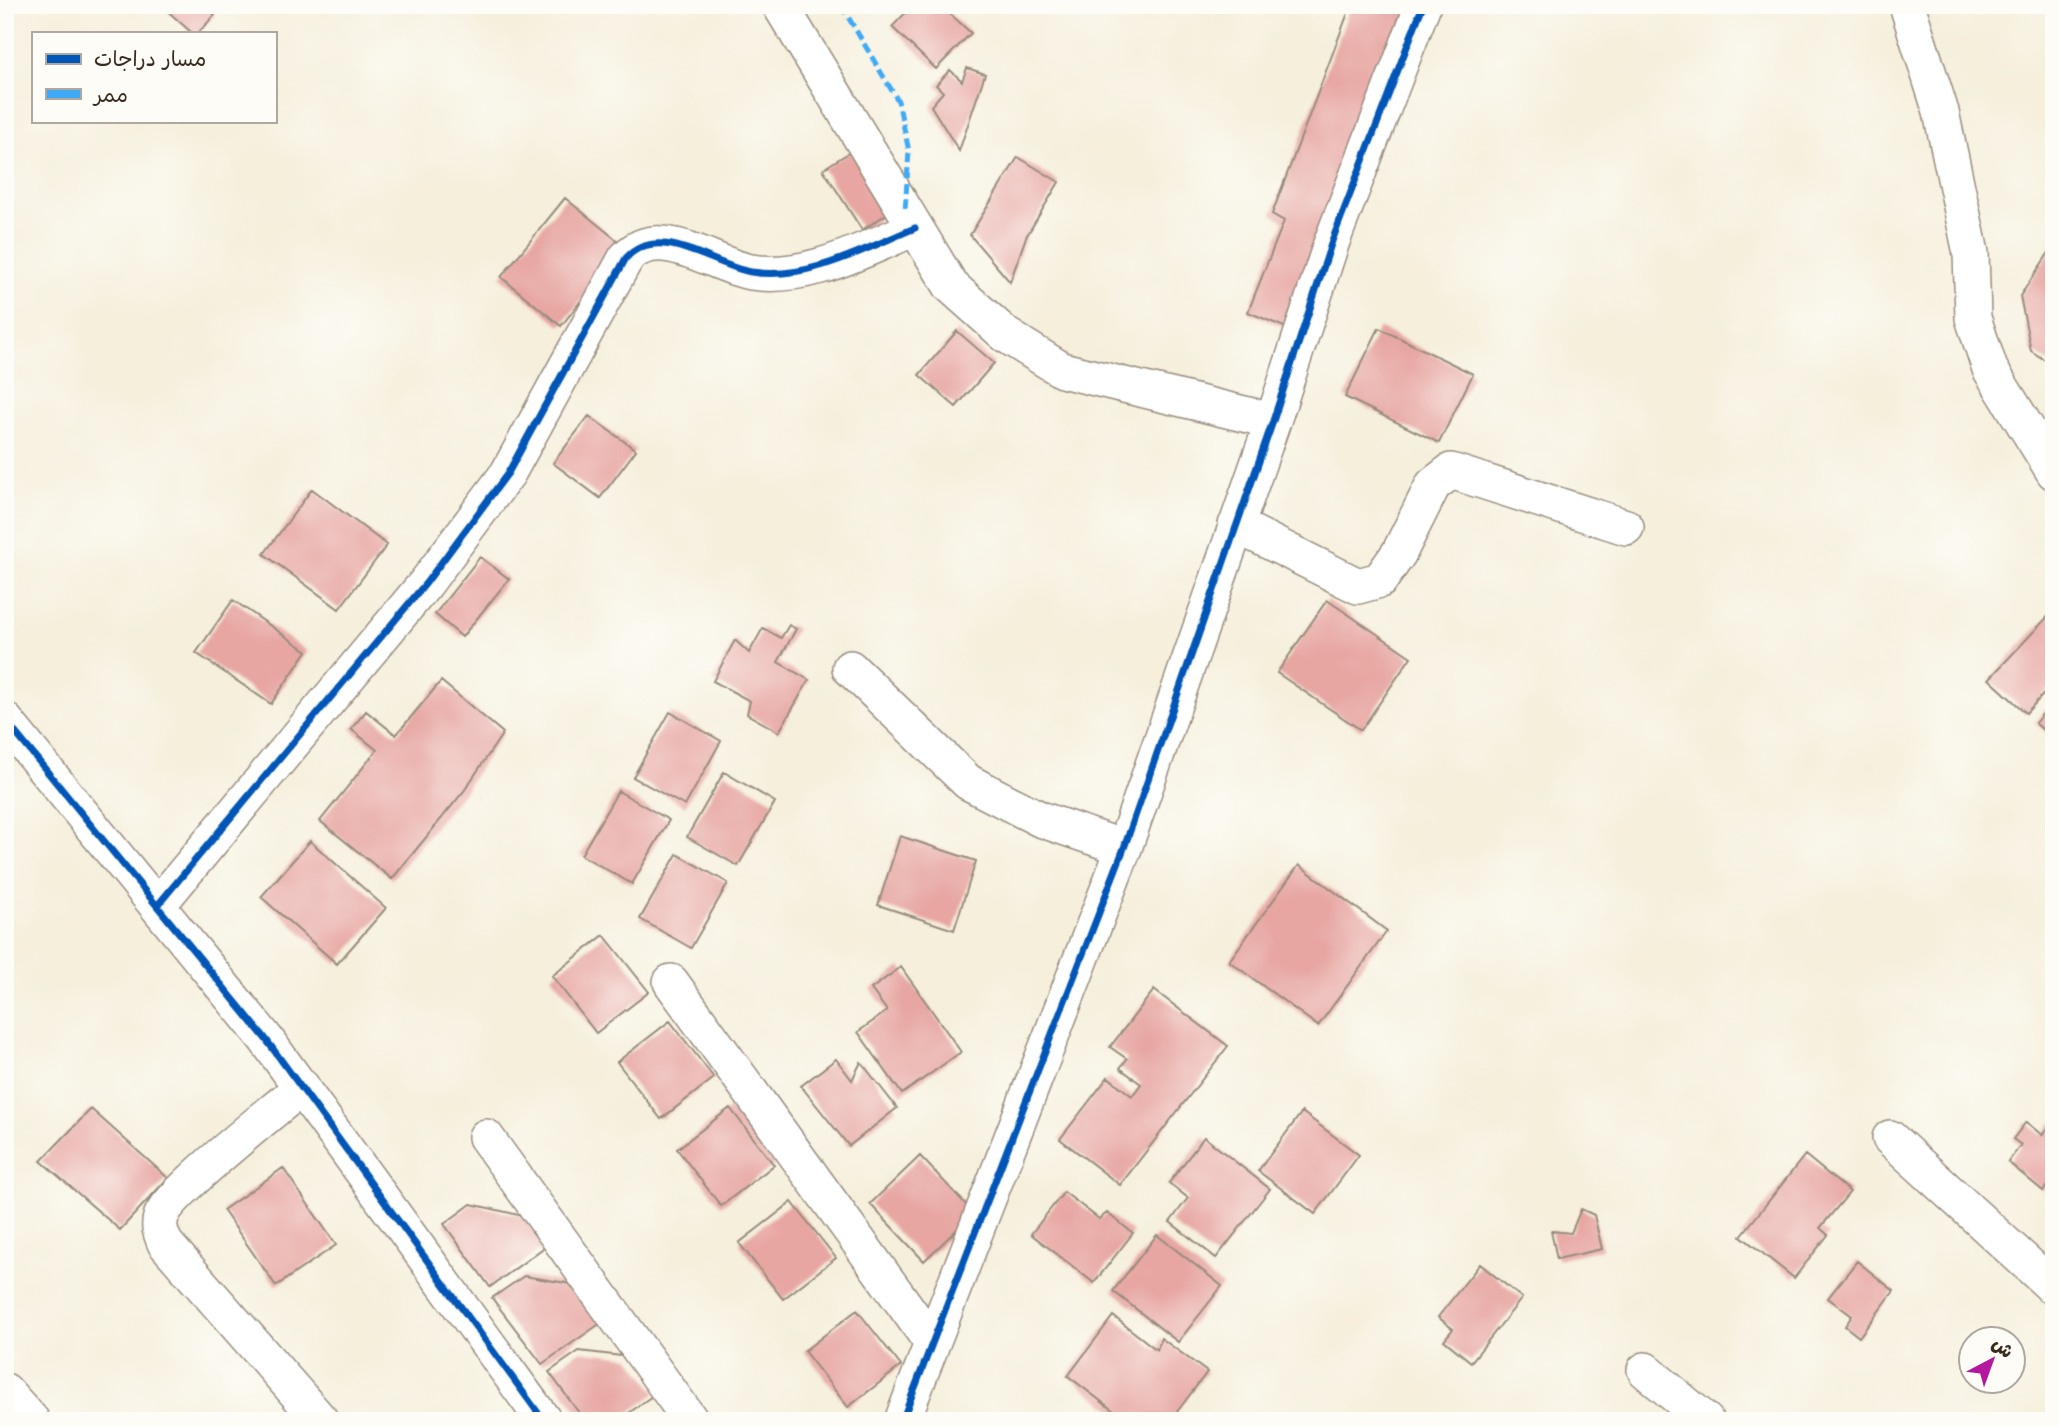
<svg xmlns="http://www.w3.org/2000/svg" width="2059" height="1426" font-family="'Playpen Sans','Playpen Sans Arabic',sans-serif">
<rect width="100%" height="100%" fill="#fdfcf7"/>
<filter id="ink" filterUnits="userSpaceOnUse"><feTurbulence type="fractalNoise" baseFrequency=".0143" numOctaves="2"/><feDisplacementMap in="SourceGraphic" scale="14" xChannelSelector="R" yChannelSelector="G"/><feConvolveMatrix kernelMatrix="1 2 1 2 8 2 1 2 1" color-interpolation-filters="sRGB"/></filter>
<filter id="wash" filterUnits="userSpaceOnUse"><feTurbulence type="fractalNoise" baseFrequency=".00686" numOctaves="4" result="noise"/><feDisplacementMap in="SourceGraphic" scale="28" xChannelSelector="R" yChannelSelector="G"/><feGaussianBlur stdDeviation="1.57" result="paint"/><feColorMatrix in="noise" values="0 0 0 0 0 0 0 0 0 0 0 0 0 0 0 0 0 1.4 0 .05"/><feComposite in="paint" operator="in"/></filter>
<g filter="url(#wash)">
<rect width="100%" height="100%" fill="#f5efdc"/>
<g id="blocks">
<path fill="#e7a6a2" d="M161,5H204L215,15L198,33H192Z
M913,5H954L948,12L971,33L936,69L892,27Z
M1351,5H1423L1296,332L1248,312L1284,221L1272,214Z
M967,68L985,74L959,151L931,106L943,92L936,85L950,70L962,81Z
M866,142L905,202L862,230L823,169Z
M1018,157L1059,182L1026,237L1010,282L970,235Z
M565,198L624,246L561,326L501,277Z
M2050,251L2054,253V366L2031,351L2020,296Z
M1379,328L1473,374L1439,443L1345,397Z
M957,331L994,363L956,407L919,375Z
M589,416L636,450L600,498L553,463Z
M312,489L387,545L339,609L264,554Z
M480,557L509,579L462,637L435,614Z
M233,600L307,651L271,704L196,653Z
M1327,600L1411,657L1361,730L1277,673Z
M2054,610V683L2026,713L1989,679Z
M789,625L796,629L778,662L809,680L779,732L747,714L750,701L713,681L735,640L749,653L763,628L781,638Z
M441,681L503,733L464,791L392,879L320,821L377,750L351,729L366,711L396,735Z
M2054,700V739L2035,723Z
M670,712L721,741L685,806L633,777Z
M724,772L775,802L738,866L687,837Z
M618,791L669,820L632,884L581,855Z
M900,836L976,861L954,930L878,905Z
M310,841L386,908L337,964L261,897Z
M677,854L728,883L691,948L640,919Z
M1299,865L1387,931L1318,1026L1229,961Z
M604,935L649,992L596,1033L552,976Z
M901,967L961,1052L902,1094L858,1032L887,1011L871,989Z
M1154,990L1228,1046L1120,1185L1060,1139L1108,1077L1132,1096L1141,1084L1120,1068L1127,1059L1110,1047Z
M670,1021L714,1078L661,1119L617,1062Z
M836,1059L852,1080L861,1062L897,1108L849,1146L801,1086Z
M730,1108L774,1165L721,1206L677,1149Z
M91,1109L168,1178L120,1230L41,1161Z
M1302,1112L1359,1155L1315,1214L1258,1171Z
M2054,1120V1177L2043,1191L2008,1162L2021,1145L2013,1139L2026,1122L2042,1135Z
M1204,1137L1270,1189L1216,1258L1170,1222L1188,1198L1169,1183Z
M1805,1155L1850,1192L1820,1228L1828,1235L1794,1278L1741,1236Z
M920,1156L974,1213L924,1261L870,1204Z
M283,1168L336,1245L276,1286L223,1210Z
M1064,1192L1099,1219L1107,1213L1133,1233L1094,1283L1031,1234Z
M792,1202L836,1258L783,1299L739,1243Z
M471,1204L523,1216L546,1246L490,1287L444,1224Z
M1581,1209L1594,1215L1602,1249L1557,1259L1551,1231L1571,1233Z
M1157,1235L1222,1286L1178,1342L1113,1291Z
M1857,1261L1894,1291L1859,1337L1845,1326L1852,1316L1828,1298Z
M1480,1264L1522,1298L1471,1362L1444,1340L1453,1329L1438,1317Z
M524,1276L578,1285L601,1323L542,1364L492,1298Z
M857,1310L901,1366L848,1407L804,1351Z
M1113,1316L1157,1350L1161,1338L1207,1372L1170,1421H1127L1068,1376Z
M579,1351L630,1357L656,1393L618,1421H585L549,1372Z"/>
</g>
</g>
<g filter="url(#ink)">
<use href="#blocks" fill-opacity="0" stroke="#988c7d" stroke-width="2"/>
<g fill="none" stroke-linecap="round" stroke-linejoin="round">
<g stroke="#988c7d" stroke-width="38">
<path id="minor" d="M780,5L951,286L1006,335L1062,370L1273,421
M1907,5L1941,112L1971,253L1973,318L1990,369L2054,472
M1236,525L1358,586L1380,580L1399,553L1433,485L1451,471L1626,527
M850,668L968,782L1040,819L1124,848
M5,720L265,1038L544,1421
M157,906L426,583L508,473L626,258C660,222 711,265 751,272C808,281 864,249 915,228
M671,982L932,1343
M302,1087C277,1108 168,1194 161,1217C158,1227 161,1233 165,1243L321,1421
M486,1137L691,1421
M1890,1138L2054,1288
M1645,1370L1706,1421
M5,1391L32,1421
M902,1421L1124,848L1273,421L1332,241L1423,5"/>
</g>
<use href="#minor" stroke="#fff" stroke-width="35"/>
<path stroke="#3fa9f5" stroke-width="5" stroke-dasharray="10 5" stroke-linecap="butt" d="M841,5L898,101L909,151L905,211"/>
<g stroke="#fdfcf7" stroke-width="11">
<path id="cycleway" d="M5,720L265,1038L544,1421
M157,906L426,583L508,473L626,258C660,222 711,265 751,272C808,281 864,249 915,228
M902,1421L1124,848L1273,421L1332,241L1423,5"/>
</g>
<use href="#cycleway" stroke="#0057b8" stroke-width="7"/>
</g>
</g>
<rect width="2059" height="1426" fill="none" stroke="#fdfcf7" stroke-width="28"/>
<rect x="32" y="32" width="245" height="91" fill="#fdfcf7" stroke="#afa8a0" stroke-width="2"/>
<rect x="46" y="54" width="35" height="10" fill="#0057b8" stroke="#afa8a0" stroke-width="2"/>
<text x="94" y="66" font-size="21" fill="#3b2a1e">مسار دراجات</text>
<rect x="46" y="89" width="35" height="10" fill="#3fa9f5" stroke="#afa8a0" stroke-width="2"/>
<text x="94" y="102" font-size="21" fill="#3b2a1e">ممر</text>
<g transform="translate(1992 1360) rotate(41)"><circle r="33" fill="#fdfcf7" stroke="#afa8a0" stroke-width="2"/>
<path d="M0-5L12 26L0 18L-12 26Z" fill="#b5179e"/>
<text y="-10" font-size="19" font-weight="bold" text-anchor="middle" fill="#3b2a1e">ش</text>
</g>
</svg>
